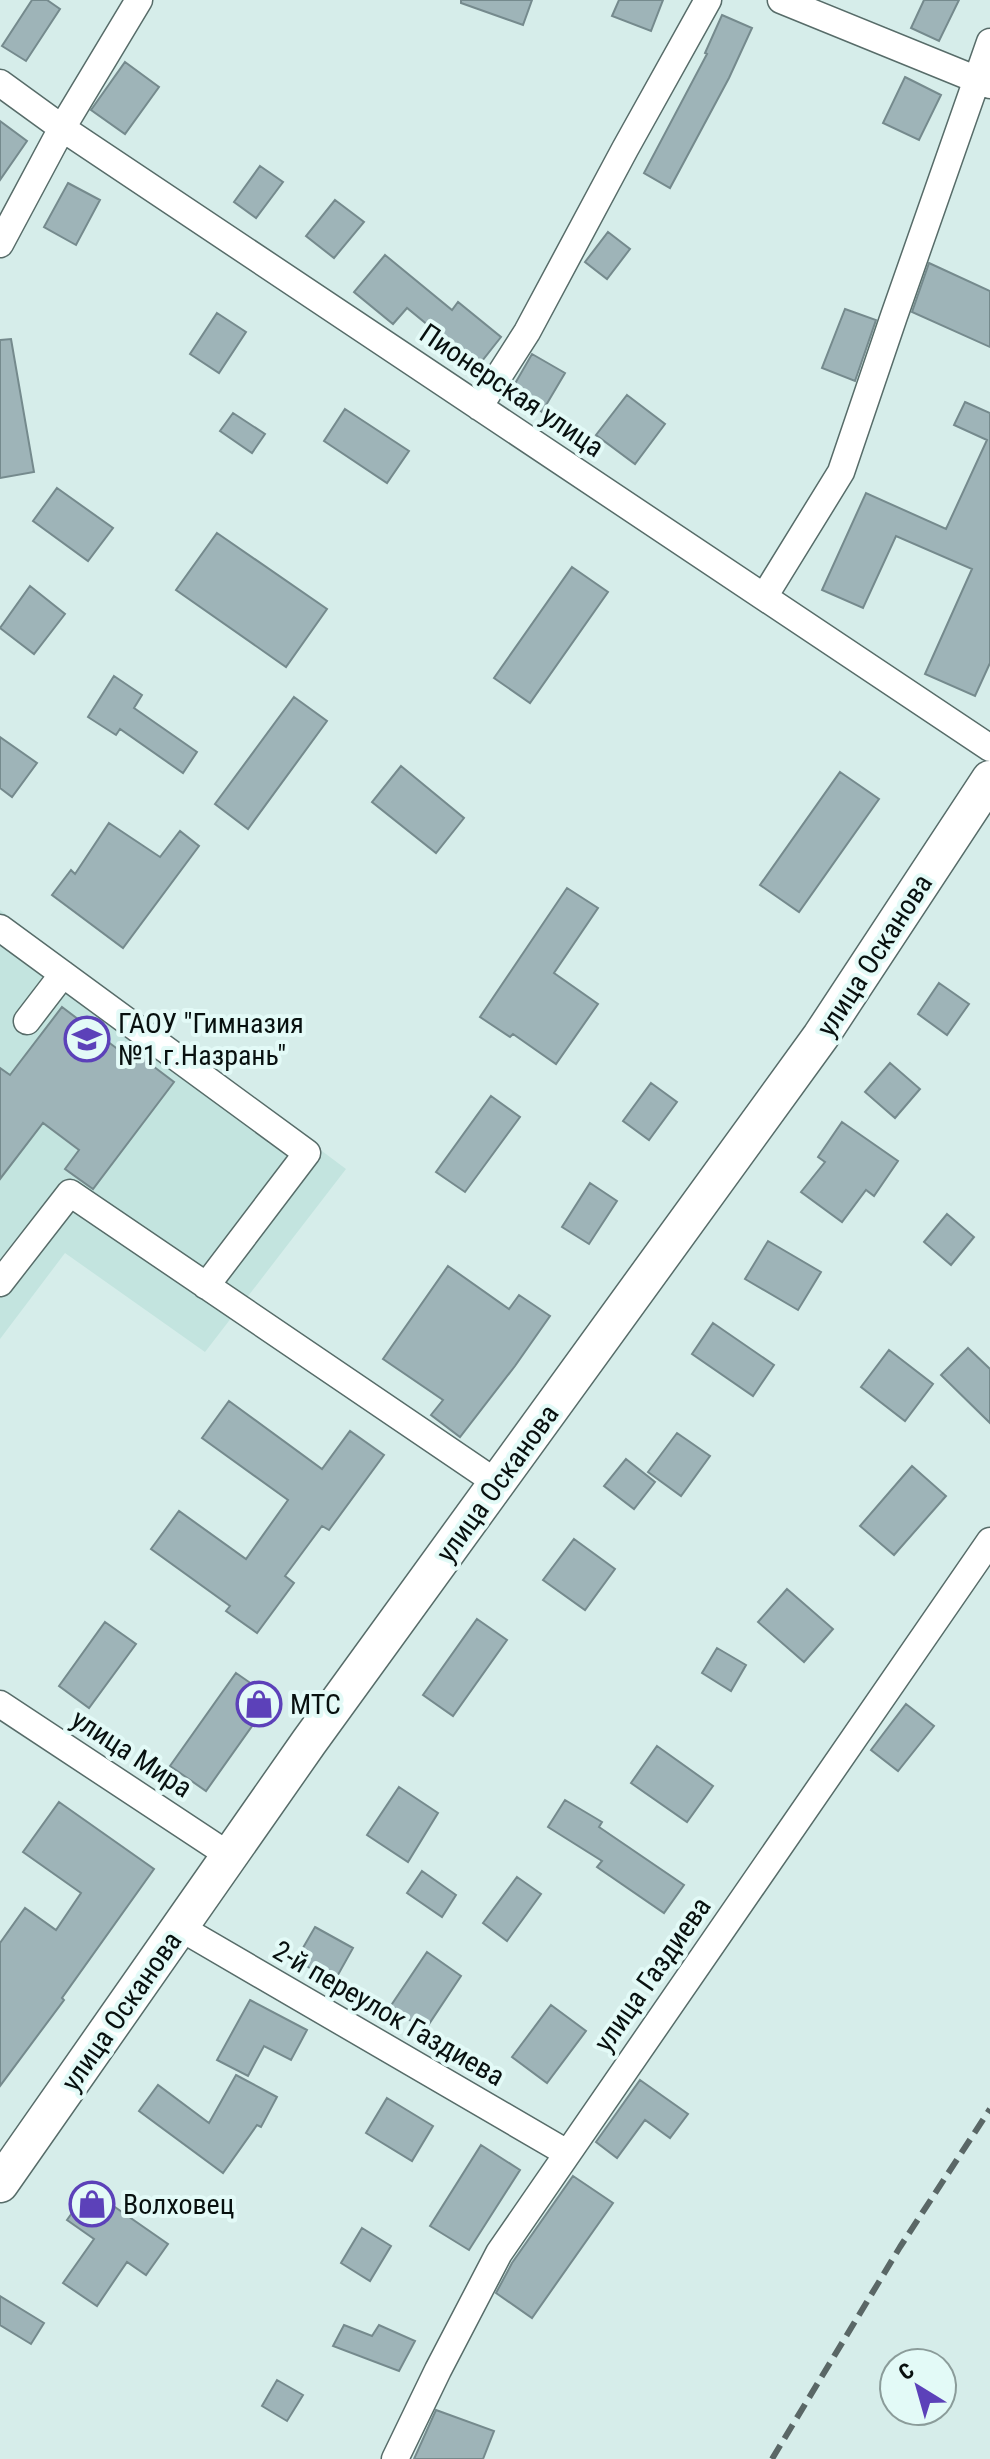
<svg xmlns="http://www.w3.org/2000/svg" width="990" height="2459" font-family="'Roboto Condensed',sans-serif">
<rect width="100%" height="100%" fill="#d6edea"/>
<path fill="#c3e4df" d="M0,910L346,1169L205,1352L65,1253L0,1339Z"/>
<path fill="#9eb4b8" stroke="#758a8d" stroke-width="2" d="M32,0H47L60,9L26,61L2,46Z
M461,0H532L523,25L461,3Z
M619,0H663L651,31L612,16Z
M924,0H959L939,41L911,28Z
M722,15L752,28L729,78L670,188L644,173L707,54L705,53Z
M125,62L159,87L125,134L91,110Z
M905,77L941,95L919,140L883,123Z
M0,121L27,141L0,180Z
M260,166L283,182L256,218L234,202Z
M68,183L100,200L76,245L44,227Z
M335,200L364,222L334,258L306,236Z
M608,232L630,249L607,279L585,262Z
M385,255L452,310L458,302L501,337L478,366L407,308L393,324L354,292Z
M929,263L990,291V347L912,312Z
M845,309L876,320L855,381L822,368Z
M217,313L246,332L219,373L190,354Z
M11,339L34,472L0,478V340Z
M532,354L565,373L542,412L509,394Z
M627,395L665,424L635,464L596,435Z
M965,402L990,413V663L975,696L925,674L972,569L896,536L863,608L822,590L866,493L946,529L987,440L954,425Z
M345,409L409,451L387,483L324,441Z
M233,413L265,434L252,453L220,431Z
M57,488L113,528L88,561L33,521Z
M217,533L327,609L286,667L176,590Z
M572,567L608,592L530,703L494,678Z
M30,586L65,614L34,654L0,628Z
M114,676L142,695L134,708L197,752L183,773L120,729L116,735L88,717Z
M294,697L327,721L248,829L215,804Z
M0,737L37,763L12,797L0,788Z
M401,766L464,818L436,853L372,802Z
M840,772L879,799L799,912L760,885Z
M109,823L160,857L180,831L199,846L123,948L52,895L71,870L75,874Z
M567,888L598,908L554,973L598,1004L556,1064L513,1034L510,1037L480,1017Z
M939,983L969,1004L947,1035L918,1014Z
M62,1007L136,1063L141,1057L174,1082L93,1189L65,1169L79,1150L43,1123L0,1179V1068L10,1075Z
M890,1063L920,1089L895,1118L865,1092Z
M651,1083L677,1102L649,1140L623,1121Z
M491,1096L520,1117L465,1192L436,1172Z
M842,1122L898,1161L874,1196L866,1190L842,1222L801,1192L825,1162L818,1157Z
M590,1183L617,1201L589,1244L562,1227Z
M947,1214L974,1237L951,1265L924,1242Z
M768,1241L821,1272L798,1310L745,1279Z
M448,1266L509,1309L519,1295L550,1316L515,1366L460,1437L431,1415L443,1400L383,1359Z
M713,1323L774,1365L753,1396L692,1354Z
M968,1348L990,1369V1423L941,1375Z
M889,1350L933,1384L905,1421L861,1387Z
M229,1401L322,1469L350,1431L384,1455L329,1530L322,1526L285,1576L294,1583L257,1633L226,1611L230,1606L151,1549L179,1511L246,1559L288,1500L202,1438Z
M677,1433L710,1456L681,1496L648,1472Z
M626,1459L655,1482L634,1509L604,1486Z
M912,1466L946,1496L894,1555L860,1526Z
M574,1539L615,1569L585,1610L543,1580Z
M787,1589L833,1629L804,1662L758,1622Z
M477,1619L507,1640L453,1716L423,1695Z
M105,1622L136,1644L89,1708L59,1686Z
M717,1648L746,1665L731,1691L702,1673Z
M236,1673L272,1698L206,1791L170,1766Z
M906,1704L934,1726L898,1771L871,1750Z
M657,1746L713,1786L687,1822L631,1783Z
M399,1787L438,1813L408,1862L367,1835Z
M565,1800L602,1822L599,1827L684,1885L664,1913L597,1867L602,1861L548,1827Z
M59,1802L154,1869L62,1998L64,2000L0,2086V1943L25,1908L56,1930L81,1893L23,1852Z
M422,1871L456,1895L442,1917L407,1893Z
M517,1877L541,1894L507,1941L483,1923Z
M315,1927L353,1948L334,1982L296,1960Z
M427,1952L461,1976L425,2030L390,2007Z
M250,2000L307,2030L291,2060L264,2046L248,2076L217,2060Z
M551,2005L586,2031L547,2083L512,2057Z
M236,2075L277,2097L261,2127L257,2125L223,2173L139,2111L158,2085L209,2123Z
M640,2080L688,2114L670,2138L645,2120L617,2158L596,2142Z
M387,2098L433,2126L412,2161L366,2133Z
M481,2145L520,2170L469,2250L430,2226Z
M573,2176L613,2203L532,2318L496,2293L512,2263Z
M89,2189L168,2244L146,2275L127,2262L97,2306L63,2283L94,2239L67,2220Z
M362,2228L391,2246L370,2281L341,2263Z
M0,2296L44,2323L31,2344L0,2325Z
M344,2325L372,2336L379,2325L415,2341L399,2371L333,2346Z
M277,2380L303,2395L287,2421L262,2406Z
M436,2410L494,2431L483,2459H414Z"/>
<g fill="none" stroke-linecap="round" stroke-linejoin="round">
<g stroke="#576c69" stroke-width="29">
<path id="street" d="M781,0L990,85
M0,83L62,128L990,748
M0,244L62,128L139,0
M479,407L527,332L625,149L708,0
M764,597L841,472L894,316L990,42
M0,928L307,1153L206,1286
M27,1021L63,974
M0,1283L70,1193L497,1483
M0,1704L230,1856
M179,1927L567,2153
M395,2459L438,2370L499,2253L990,1541"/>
</g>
<g stroke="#576c69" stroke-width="39">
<path id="secondary" d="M0,2184L309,1742L821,1036L990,779"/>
</g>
<use href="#street" stroke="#fff" stroke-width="26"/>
<use href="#secondary" stroke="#fff" stroke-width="36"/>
<path stroke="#5a6766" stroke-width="6" stroke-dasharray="16 8" stroke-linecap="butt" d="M772,2459L900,2247L990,2109"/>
</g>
<defs>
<g id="school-ring" transform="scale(2.3)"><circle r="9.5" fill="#e3faf7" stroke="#5c41b9" stroke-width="1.5"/><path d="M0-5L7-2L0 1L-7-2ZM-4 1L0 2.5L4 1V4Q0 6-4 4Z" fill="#5c41b9"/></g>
<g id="shop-ring" transform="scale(2.3)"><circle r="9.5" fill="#e3faf7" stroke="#5c41b9" stroke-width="1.5"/><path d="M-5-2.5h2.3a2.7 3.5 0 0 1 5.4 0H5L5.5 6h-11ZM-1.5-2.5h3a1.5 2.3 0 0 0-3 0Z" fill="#5c41b9"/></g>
</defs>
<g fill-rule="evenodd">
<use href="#school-ring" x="87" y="1039"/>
<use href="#shop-ring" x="259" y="1704"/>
<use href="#shop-ring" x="92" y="2204"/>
</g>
<g text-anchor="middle" stroke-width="8" stroke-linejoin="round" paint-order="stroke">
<g font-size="28" fill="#08100f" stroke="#e3faf7">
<text transform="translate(512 390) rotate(34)" y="10">Пионерская улица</text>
<text transform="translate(874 955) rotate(-57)" y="10">улица Осканова</text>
<text transform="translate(497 1483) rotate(-54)" y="10">улица Осканова</text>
<text transform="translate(132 1753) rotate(33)" y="10">улица Мира</text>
<text transform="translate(652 1974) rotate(-55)" y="10">улица Газдиева</text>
<text transform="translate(121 2011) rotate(-55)" y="10">улица Осканова</text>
<text transform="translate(389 2013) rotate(30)" y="10">2-й переулок Газдиева</text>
</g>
<g font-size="28" fill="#08100f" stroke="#e3faf7" text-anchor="start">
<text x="118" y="1033">ГАОУ "Гимназия<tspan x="118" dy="32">№1 г.Назрань"</tspan></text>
<text x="290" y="1714">МТС</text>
<text x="123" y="2214">Волховец</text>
</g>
</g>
<g transform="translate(918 2387) rotate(323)"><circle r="38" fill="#e3faf7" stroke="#8b9c9a" stroke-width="2"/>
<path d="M0-6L14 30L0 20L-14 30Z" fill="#5c41b9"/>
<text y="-12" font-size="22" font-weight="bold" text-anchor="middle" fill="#08100f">С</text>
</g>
</svg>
